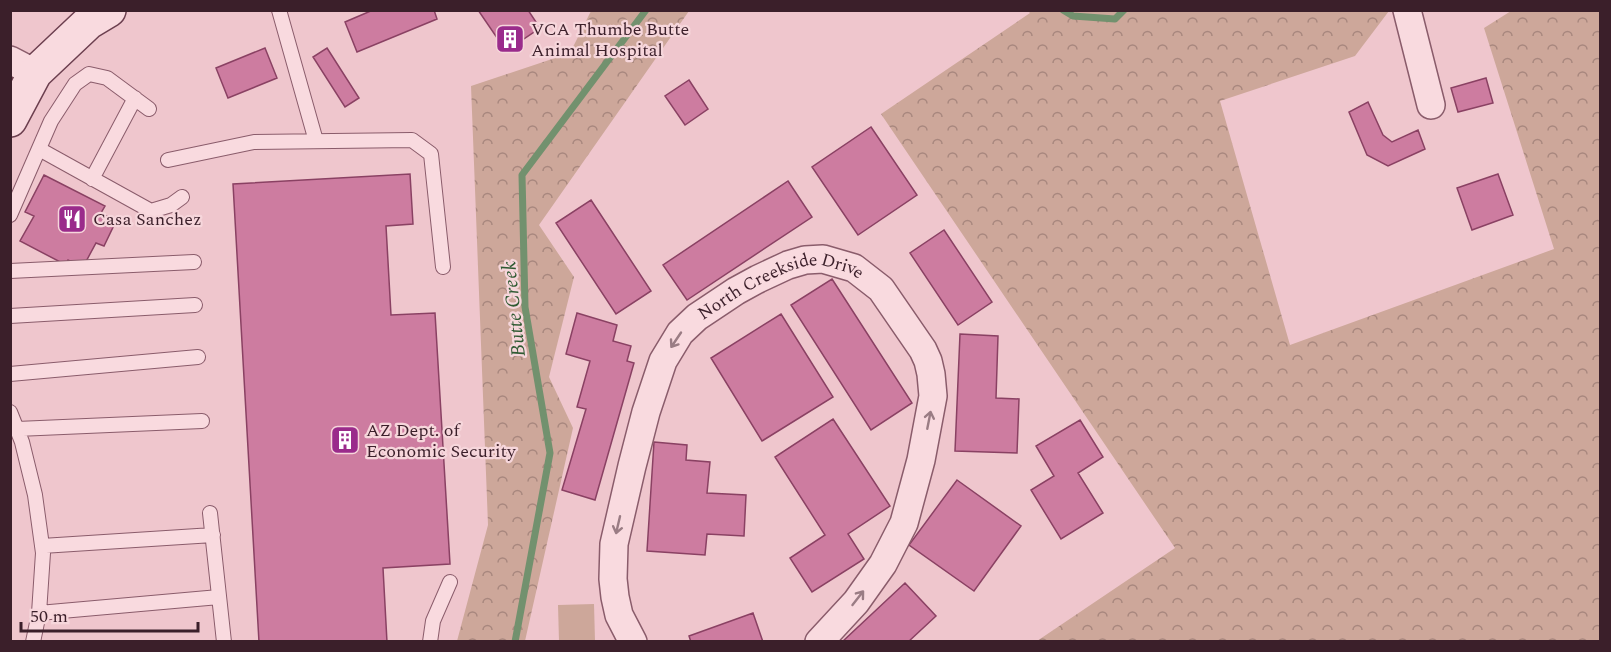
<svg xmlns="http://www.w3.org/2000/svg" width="1611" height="652" font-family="Spectral,serif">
<defs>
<pattern id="forest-crowns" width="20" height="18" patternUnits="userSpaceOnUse" patternTransform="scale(1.5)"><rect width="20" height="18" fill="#cda79a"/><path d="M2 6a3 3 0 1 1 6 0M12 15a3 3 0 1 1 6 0" fill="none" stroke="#a8877e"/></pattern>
</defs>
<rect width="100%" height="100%" fill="#efc6cd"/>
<path fill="#cda79a" d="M594,604L595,641H559L558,605Z"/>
<path fill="url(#forest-crowns)" d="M591,11H689L539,225L574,277L549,377L573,428L525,641H457L488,525L471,86L570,53Z
M1028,11H1389L1355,56L1220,101L1290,345L1554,249L1484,28L1511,11H1600V641H1037L1175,548L881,114L1030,13Z"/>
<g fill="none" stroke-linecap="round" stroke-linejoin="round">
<path stroke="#72916e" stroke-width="7" d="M1063,10L1073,16L1115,19L1124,10
M515,642L550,453L525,307L522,175L646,10"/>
</g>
<path fill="#cd7ca0" stroke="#8a4163" stroke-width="1.5" d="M373,10H434L437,19L357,52L345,22Z
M478,10H528L540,28L506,51Z
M265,48L277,78L228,98L216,68Z
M327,48L359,98L345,107L313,57Z
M1486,78L1493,103L1458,112L1451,88Z
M689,80L708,109L685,125L665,96Z
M1368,102L1383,135L1392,142L1418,130L1425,149L1388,166L1367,155L1349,112Z
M871,127L917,195L858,235L812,167Z
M410,174L413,224L386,226L391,315L435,313L450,564L383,568L387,642H259L233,184Z
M1498,174L1513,215L1472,230L1457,188Z
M44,175L105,206L101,213L116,221L104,246L96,243L83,267L68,260L66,265L20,241L34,216L25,212Z
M788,181L812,217L687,300L663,265Z
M591,200L651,291L616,314L556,223Z
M944,230L992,302L958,325L910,253Z
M832,279L912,403L871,430L791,305Z
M577,313L617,325L613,341L631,346L627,361L634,363L595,500L562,490L586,409L577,407L590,361L566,354Z
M781,314L833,397L762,441L711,358Z
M960,334L998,336L996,398L1019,399L1017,453L955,451Z
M833,419L890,506L848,534L864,559L812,592L790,558L825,535L775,457Z
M1080,420L1103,457L1078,473L1103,513L1061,539L1031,490L1054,476L1036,446Z
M654,442L687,445L686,460L710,462L707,493L746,495L744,536L707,534L705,555L647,551Z
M957,480L1021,526L974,591L909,545Z
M905,583L936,616L908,642H842Z
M753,613L763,642H691L689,636Z"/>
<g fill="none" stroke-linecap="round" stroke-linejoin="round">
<g stroke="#8a5c6b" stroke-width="16">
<path id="service" d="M279,10L316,141
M39,149L151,211L171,205L182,197
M168,160L254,142L412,140L431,154L443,267
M92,179L135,98
M10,215L51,121L75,84L89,74L107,78L149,109
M10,271L194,262
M10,316L195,305
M10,374L198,357
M10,412L22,442L35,495L43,553L39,613L33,642
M17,429L202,421
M210,513L224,642
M42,546L213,535
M39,613L219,597
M430,642L433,621L450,582"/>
</g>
<g stroke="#8a5c6b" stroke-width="30">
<g id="minor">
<path d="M1407,10L1431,105"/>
<path d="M10,60L35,73"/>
<path id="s1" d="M633,642L619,615L615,597L613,579L614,544L632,466L646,412L663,361L680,333L697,317L736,291L758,279L788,265L805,260L823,259L854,268L881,289L923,350L928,361L931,374L933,396L921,460L904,523L883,564L856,602L819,642"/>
</g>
</g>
<g stroke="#6c3f4f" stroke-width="36">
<path id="secondary" d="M10,120L35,73L89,22L109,10"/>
</g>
<use href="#service" stroke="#f9dadf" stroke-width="14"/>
<use href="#minor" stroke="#f9dadf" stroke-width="27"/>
<use href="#secondary" stroke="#f9dadf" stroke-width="33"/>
</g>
<defs><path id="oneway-shaft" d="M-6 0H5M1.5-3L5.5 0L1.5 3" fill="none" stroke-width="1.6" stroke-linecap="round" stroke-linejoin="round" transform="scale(1.5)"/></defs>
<g stroke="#9a7c84">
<use href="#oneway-shaft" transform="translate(676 340) rotate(124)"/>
<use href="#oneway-shaft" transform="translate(929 420) rotate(-79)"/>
<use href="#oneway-shaft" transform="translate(618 525) rotate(103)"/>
<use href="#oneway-shaft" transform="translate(858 598) rotate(-52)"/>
</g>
<defs>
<g id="building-square" transform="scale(1.5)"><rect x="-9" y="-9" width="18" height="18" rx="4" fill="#9a2b8b" stroke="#f6d6db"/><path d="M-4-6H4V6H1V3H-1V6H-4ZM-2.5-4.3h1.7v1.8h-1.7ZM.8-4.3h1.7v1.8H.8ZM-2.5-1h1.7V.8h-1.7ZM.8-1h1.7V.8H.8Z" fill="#fff"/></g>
<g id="restaurant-square" transform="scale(1.5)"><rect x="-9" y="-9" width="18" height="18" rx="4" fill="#9a2b8b" stroke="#f6d6db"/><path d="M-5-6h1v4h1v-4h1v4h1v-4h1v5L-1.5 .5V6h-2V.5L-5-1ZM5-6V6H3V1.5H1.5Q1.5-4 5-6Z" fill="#fff"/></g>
</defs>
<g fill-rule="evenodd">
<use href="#building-square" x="510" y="39"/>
<use href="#restaurant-square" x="72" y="219"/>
<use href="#building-square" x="345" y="440"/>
</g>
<g text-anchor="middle" stroke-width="4.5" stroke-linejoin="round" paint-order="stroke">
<g font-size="18" fill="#3b1f2a" stroke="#f6d6db" text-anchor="start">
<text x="531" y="35">VCA Thumbe Butte<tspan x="531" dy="21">Animal Hospital</tspan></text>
<text x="93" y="225">Casa Sanchez</text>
<text x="366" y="436">AZ Dept. of<tspan x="366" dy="21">Economic Security</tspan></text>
</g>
<g font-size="18" fill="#3b1f2a" stroke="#f6d6db">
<text dy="6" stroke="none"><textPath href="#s1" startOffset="441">North Creekside Drive</textPath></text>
</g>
<g font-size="20" font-style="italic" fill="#2f5a32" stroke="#f6d6db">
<text transform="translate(513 309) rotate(-96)" y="7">Butte Creek</text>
</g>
</g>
<rect width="1611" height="652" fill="none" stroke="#3b1f2a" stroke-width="24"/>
<path d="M21 622v9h177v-9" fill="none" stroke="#3b1f2a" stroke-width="3"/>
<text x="30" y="622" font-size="18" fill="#3b1f2a" stroke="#f6d6db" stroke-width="4.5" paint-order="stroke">50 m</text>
</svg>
